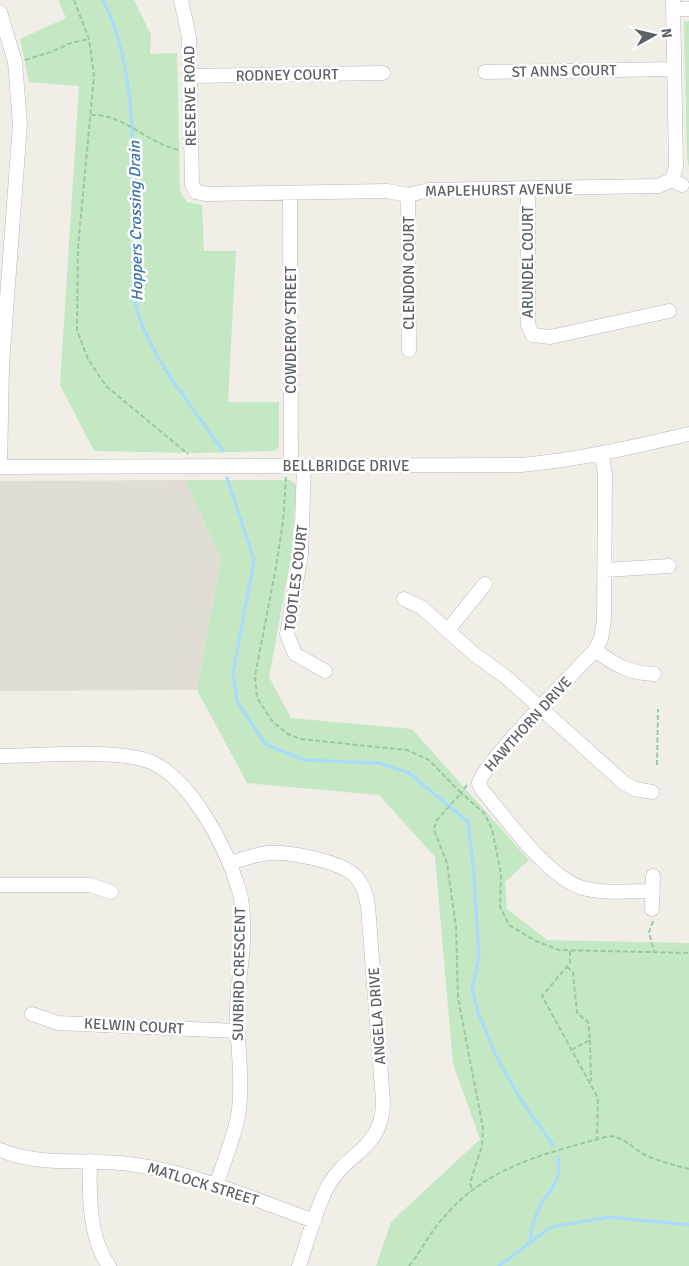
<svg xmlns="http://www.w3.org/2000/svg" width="689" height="1266" font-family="Signika,sans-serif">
<rect width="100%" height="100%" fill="#f1eee7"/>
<path fill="#e1ddd5" d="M185,480L221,559L197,690L0,691V481Z"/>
<path fill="#c4e8c3" d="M58,0H134L151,35L150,54L177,53L180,192L187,202L202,205L204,251H236L228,402H279V446L275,451L193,453L94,451L60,385L79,86L29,82L20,39L66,18Z
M684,21H689V167L687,158Z
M185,480H291L296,485L292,552L269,677L291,718L412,729L529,860L505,882L507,909L547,940L689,943V1266H376L391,1222L480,1139L453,1064L435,857L379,795L247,783L197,690L221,559Z"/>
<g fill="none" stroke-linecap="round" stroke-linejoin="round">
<path stroke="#a8dbff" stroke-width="3" d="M103,0C137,65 134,162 134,234C134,254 131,283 135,302C147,355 193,407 223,451
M227,478L254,560L233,673L237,701L265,744L304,760L379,763L409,773L468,822L473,864L479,956L472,989L478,1012L497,1058L521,1100L554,1146
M530,1243C531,1230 534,1218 540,1206C552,1185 562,1183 558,1157
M499,1266L551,1227L609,1217L689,1225"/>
<g stroke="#b7b9bd" stroke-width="15">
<path id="minor" d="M181,0L189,37L192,184L196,192L207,194L387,191L408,195L429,190L658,186L672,180L682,185
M673,9H689
M0,12L15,62L20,124L2,365L0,467
M485,72L673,69
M191,76L383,73
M672,180L676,167L673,0
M528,189V325L533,335L550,337L669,311
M290,193L291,467
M408,195L409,350
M602,455L605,475L604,620L601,639L595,650C576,671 483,763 479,783L482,790C507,819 548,878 583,888C605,894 630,891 653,891
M304,466L301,554L287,634L295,654L325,671
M0,467L521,465C578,460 633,447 689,434
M605,570L669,566
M404,599L421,607L473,653L507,678L624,783L635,789L652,792
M448,630L485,584
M595,650C615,665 629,673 654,674
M0,756C38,756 118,748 151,762C191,779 226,847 238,887C242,898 243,912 243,924C245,953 237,982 237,1011C237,1044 243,1077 239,1109C237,1131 223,1164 216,1185
M230,863C242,859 255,855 268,853C288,851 339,861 354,875C363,883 366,894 368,906L383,1101C383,1149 348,1151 328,1186C315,1210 308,1240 299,1266
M0,885H90L111,892
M652,909L653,876
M32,1014L58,1023L237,1031
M0,1150C43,1168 91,1157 136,1165C197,1174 256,1200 314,1221
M90,1161C89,1194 89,1238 109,1266"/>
</g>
<path stroke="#9ac8a6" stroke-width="2" stroke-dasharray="5 2.5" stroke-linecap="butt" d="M74,0L89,39L94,76L78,247L77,331L88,359L106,386L188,454
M25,60L51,52L71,43L89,39
M91,115C125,114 147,144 180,150
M286,477L283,522L276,567L255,676L257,698L273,722L288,734L300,739L407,750L429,760L461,793L436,821L434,830L447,863L456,927L458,998L483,1128L482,1146L470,1183L472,1189
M657,765L658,709
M467,785L461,793L484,813L492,829L501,874L500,907L509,925L536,941L559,950L689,953
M653,921L649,932L654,952
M570,951V963L542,996L598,1098L597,1139
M567,967L573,972L577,1013L588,1022L590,1040L573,1049
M590,1040L591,1081
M409,1266C422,1250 430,1232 444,1217C487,1166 547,1153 609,1136C624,1137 631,1147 643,1154C657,1161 674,1165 689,1169"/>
<use href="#minor" stroke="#fff" stroke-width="14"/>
</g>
<g text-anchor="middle" stroke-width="5" stroke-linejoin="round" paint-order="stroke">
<g font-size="15" fill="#5e6267" stroke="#fff">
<text transform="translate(564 71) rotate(-1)" y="5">ST ANNS COURT</text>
<text transform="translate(287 75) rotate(-1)" y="5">RODNEY COURT</text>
<text transform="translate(190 96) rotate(-91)" y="5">RESERVE ROAD</text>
<text transform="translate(499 190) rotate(-1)" y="5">MAPLEHURST AVENUE</text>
<text transform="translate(528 262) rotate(-90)" y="5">ARUNDEL COURT</text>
<text transform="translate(409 273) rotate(-90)" y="5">CLENDON COURT</text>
<text transform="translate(291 330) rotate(-90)" y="5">COWDEROY STREET</text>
<text x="346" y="471">BELLBRIDGE DRIVE</text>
<text transform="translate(296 578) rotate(-83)" y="5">TOOTLES COURT</text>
<text transform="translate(528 724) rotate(-48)" y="5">HAWTHORN DRIVE</text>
<text transform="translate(239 974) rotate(-89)" y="5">SUNBIRD CRESCENT</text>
<text transform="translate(377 1016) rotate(-94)" y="5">ANGELA DRIVE</text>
<text transform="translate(134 1026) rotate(3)" y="5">KELWIN COURT</text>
<text transform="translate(203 1184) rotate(17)" y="5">MATLOCK STREET</text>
</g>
<g font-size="16" font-style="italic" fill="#3e76ac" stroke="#fff">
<text transform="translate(135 221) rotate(-91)" y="6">Hoppers Crossing Drain</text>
</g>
</g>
<g transform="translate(654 35) rotate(82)" stroke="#ffffff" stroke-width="4" paint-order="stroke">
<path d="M0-4L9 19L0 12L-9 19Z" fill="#5e6267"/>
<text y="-8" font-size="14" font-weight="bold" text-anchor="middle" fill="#5e6267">N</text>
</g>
</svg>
